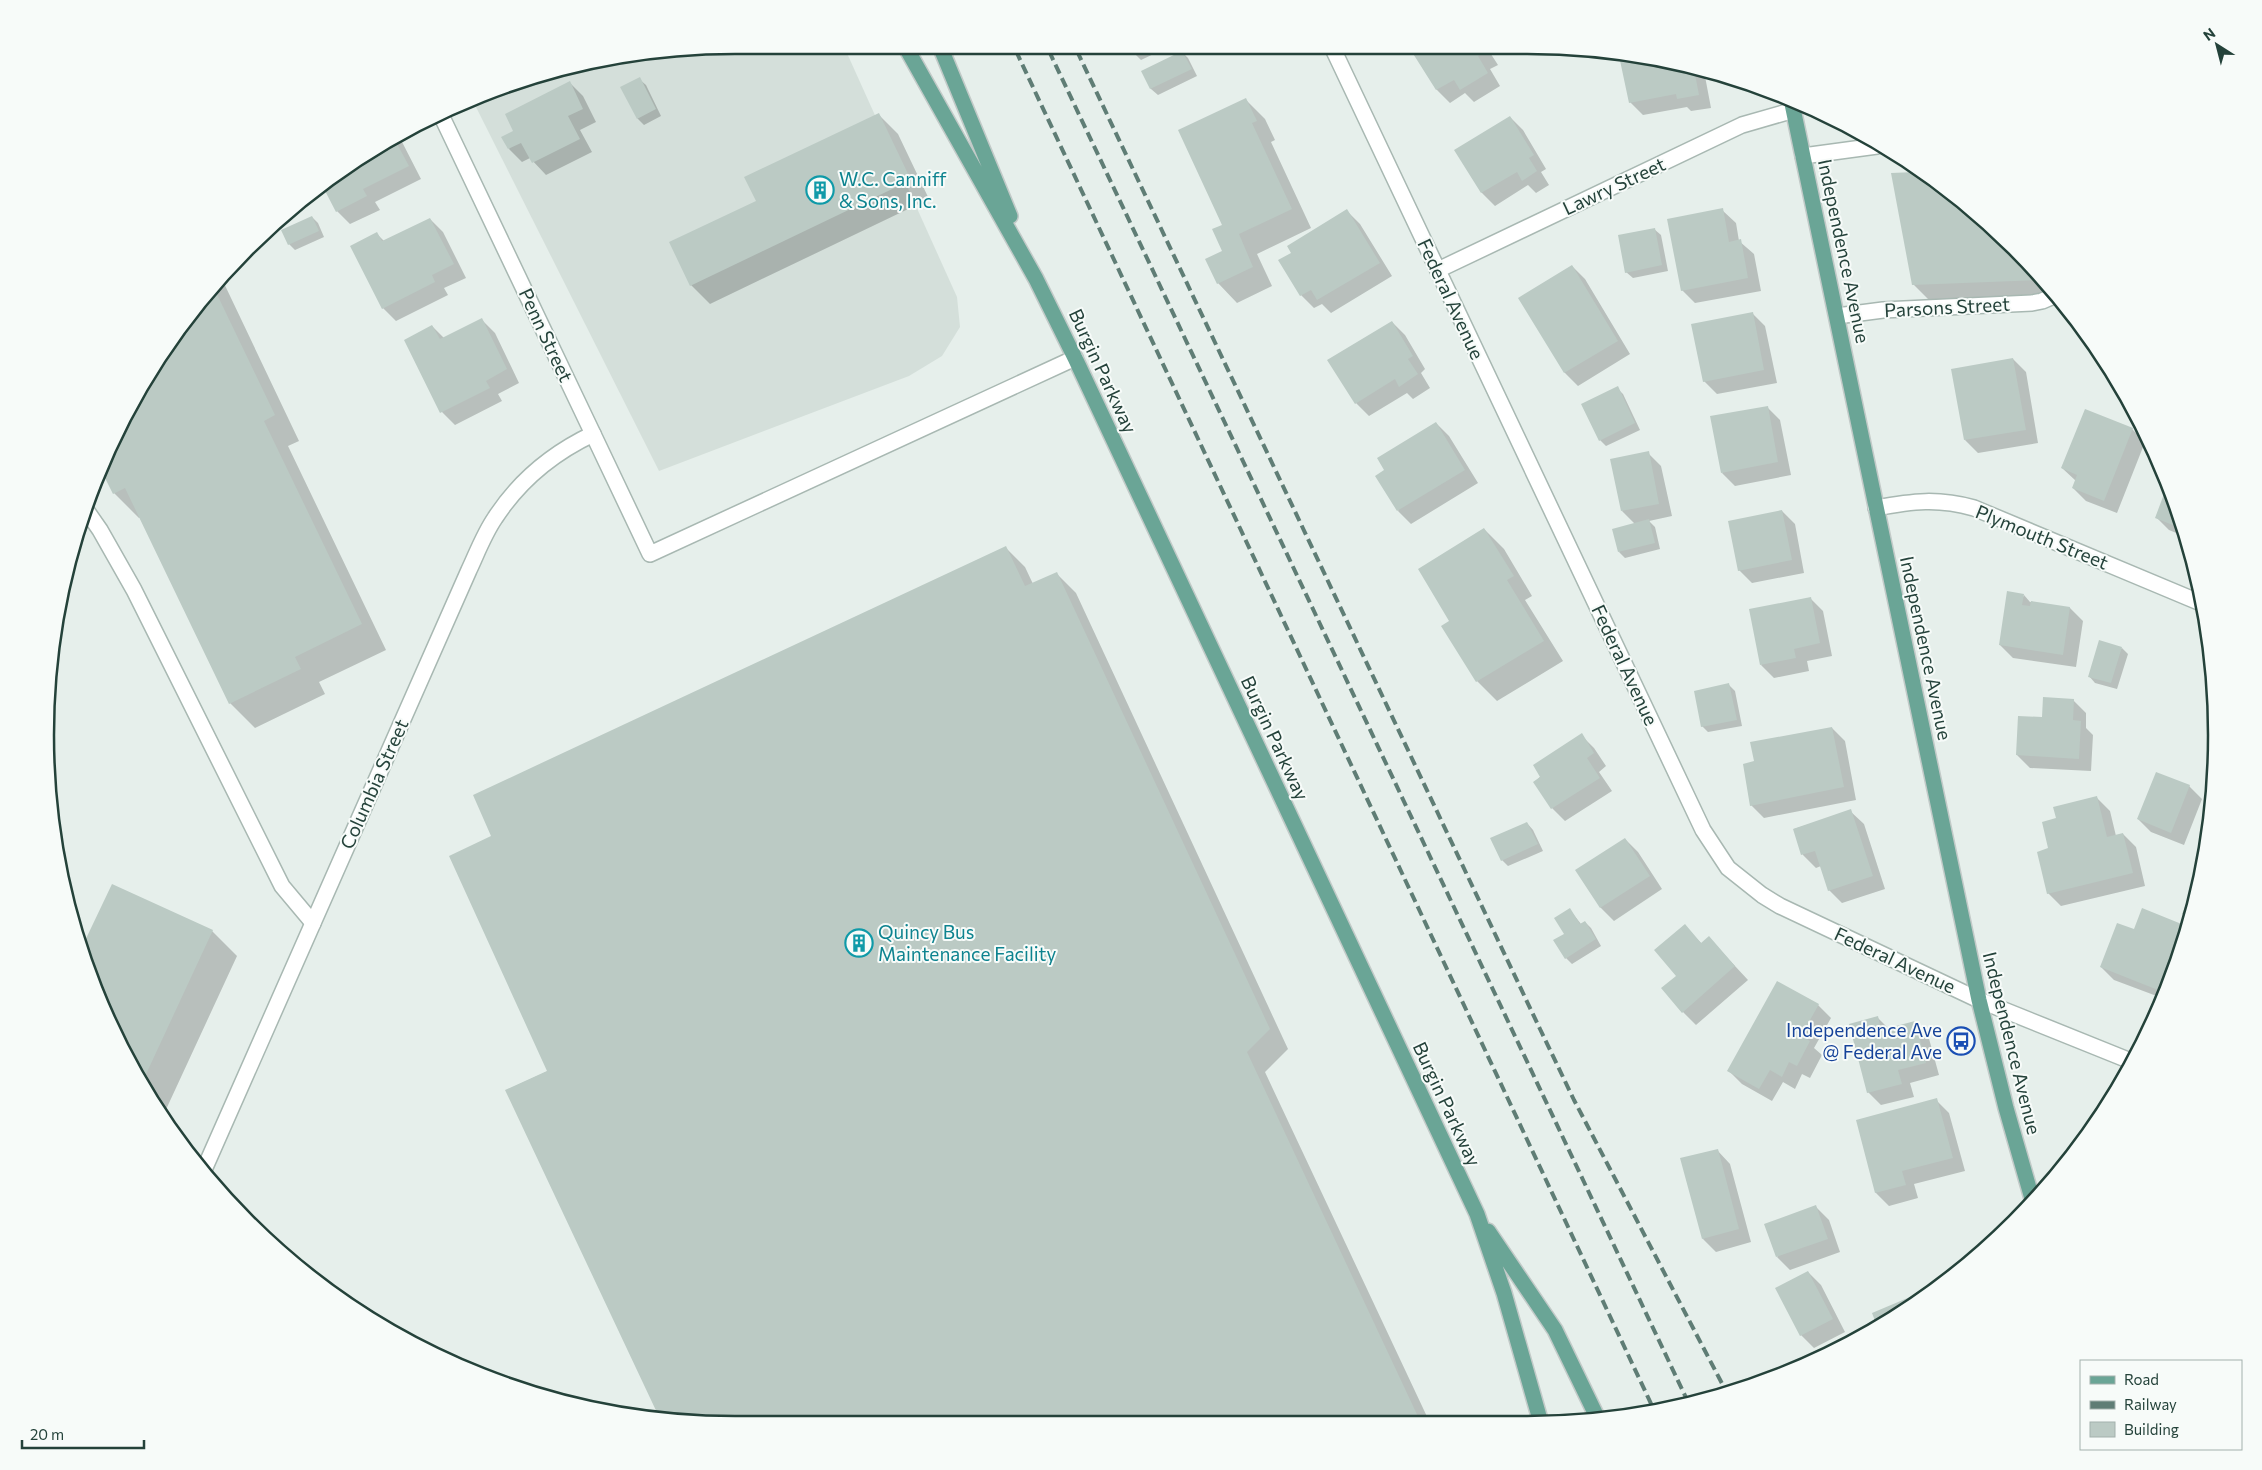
<svg xmlns="http://www.w3.org/2000/svg" width="2262" height="1470" font-family="Commissioner,sans-serif">
<rect width="100%" height="100%" fill="#e6efeb"/>
<path fill="#d4dfda" d="M645,51H846L957,297L960,327L942,356L909,376L659,471L476,107L541,75Z"/>
<path fill="#0003" d="M1132,51H1160L1141,60Z
M1416,51H1489L1498,65L1490,69L1500,86L1474,102L1465,93L1450,103L1437,90L1414,52Z
M1620,51L1704,71L1711,108L1691,111L1687,107L1643,115L1630,102Z
M1182,52L1188,58L1197,76L1158,95L1151,89L1143,71Z
M639,79L646,85L661,116L644,125L638,119L622,87Z
M570,83L583,96L596,122L580,130L592,152L546,175L530,158L522,162L509,149L515,132Z
M1246,100L1265,119L1275,140L1271,142L1311,228L1257,254L1272,286L1237,303L1218,283L1224,252V225Z
M878,114L898,134L929,199L710,304L691,285L757,201Z
M1510,117L1523,130L1546,169L1541,172L1549,185L1536,193L1528,185L1495,206L1482,193L1456,150Z
M400,138L421,179L375,202L380,210L350,224L337,211L323,185L351,161Z
M1722,210L1736,223L1739,241L1754,254L1761,291L1695,303L1682,290Z
M1347,211L1360,224L1392,276L1331,313L1322,304L1314,308L1301,295L1293,253Z
M1982,216L2059,299L1932,303L1913,284Z
M312,217L318,223L324,237L295,250L289,244Z
M430,219L443,232L466,278L444,288L448,295L396,321L383,308L377,234L385,242Z
M1654,229L1661,235L1668,271L1633,278L1626,272Z
M1572,266L1585,279L1630,354L1578,386L1565,373L1520,298Z
M221,277L299,441L288,446L386,650L319,682L325,694L255,728L230,703L141,517L139,518L114,493L187,315Z
M1752,313L1765,326L1777,383L1717,394L1704,381Z
M482,320L495,333L519,383L498,394L502,401L455,425L442,412L432,326L445,339Z
M1392,322L1405,335L1425,369L1421,373L1430,388L1413,399L1407,393L1369,416L1356,403Z
M2013,359L2026,372L2038,443L1978,453L1965,440Z
M1617,388L1623,394L1640,430L1606,446L1600,440Z
M1767,407L1780,420L1791,475L1735,486L1722,473Z
M1436,423L1449,436L1478,483L1411,524L1398,511Z
M2132,429L2145,442L2117,513L2086,501L2073,488L2076,481L2062,468Z
M1648,453L1661,466L1672,516L1649,521L1655,527L1660,549L1625,558L1619,552L1635,524L1622,511Z
M2168,488L2186,537L2169,530L2156,517Z
M1782,511L1795,524L1804,573L1752,583L1739,570Z
M1484,529L1504,549L1532,596L1525,600L1563,661L1497,701L1477,681L1443,626L1451,621Z
M1006,548L1025,567L1033,584L1057,574L1076,593L1288,1049L1265,1072L1430,1423L661,1419L507,1090L548,1071L493,836Z
M2024,595L2030,602L2070,608L2083,621L2076,667L2013,658L2000,645Z
M1810,598L1823,611L1832,656L1807,661L1809,671L1774,678L1761,665Z
M2122,648L2128,654L2117,689L2095,683L2089,676Z
M1729,685L1735,691L1742,726L1708,732L1702,726Z
M2073,700L2086,713V728L2093,735L2091,771L2030,768L2017,755L2044,719Z
M1832,728L1845,741L1856,800L1764,818L1751,805L1755,762Z
M1581,735L1594,748L1606,766L1599,772L1612,791L1565,821L1552,808L1535,782Z
M2189,786L2202,799L2184,845L2151,832L2138,819Z
M2097,798L2110,811L2116,836L2123,834L2136,847L2145,886L2061,906L2048,893L2050,849L2057,819Z
M1850,811L1864,824L1885,889L1842,903L1829,890L1821,866L1816,868L1803,855L1794,829Z
M1527,823L1533,830L1543,851L1508,866L1502,860Z
M1625,839L1638,852L1662,889L1614,921L1601,908L1577,871Z
M1570,910L1581,924L1585,922L1591,928L1601,946L1572,964L1566,958L1565,934Z
M2143,910L2184,926L2187,929L2180,957L2162,998L2114,980L2101,967L2135,931Z
M1685,926L1702,944L1709,938L1748,980L1696,1025L1683,1012L1678,976Z
M212,931L237,956L163,1116L138,1080L83,948Z
M1818,1005L1831,1018L1814,1048L1822,1055L1810,1078L1802,1074L1795,1089L1783,1082L1772,1101L1742,1084L1729,1071Z
M1877,1017L1889,1029L1915,1022L1928,1035L1939,1075L1910,1083L1914,1097L1881,1105L1868,1092Z
M1936,1100L1949,1113L1965,1171L1914,1184L1918,1198L1889,1206L1876,1193L1857,1121Z
M1717,1150L1730,1164L1751,1242L1716,1252L1703,1239Z
M1816,1207L1829,1220L1840,1252L1790,1270L1777,1257Z
M1808,1272L1821,1285L1845,1332L1814,1348L1801,1335Z
M1947,1282L1878,1325L1874,1314Z"/>
<path fill="#bbcac4" d="M1182,51L1192,69L1150,89L1141,71Z
M1414,51H1487L1478,56L1488,73L1460,90L1454,80L1436,90L1412,52Z
M1618,51L1694,69L1699,95L1677,99L1676,94L1629,103Z
M640,77L656,109L637,119L620,87Z
M570,81L583,109L568,116L580,139L532,163L521,143L508,149L501,137L513,131L505,114Z
M1246,98L1257,121L1252,123L1292,209L1239,234L1253,267L1217,284L1205,259L1222,251L1212,229L1222,225L1178,130Z
M879,113L911,180L690,286L669,242L756,201L744,177Z
M1510,116L1534,155L1529,158L1537,171L1522,181L1517,172L1481,193L1454,150Z
M395,140L409,166L363,189L367,196L336,212L322,185L351,161Z
M1916,172L1982,216L2041,280L1912,285L1891,173Z
M1723,208L1729,242L1741,239L1748,278L1681,291L1667,219Z
M1347,209L1380,263L1317,300L1311,290L1300,296L1278,260L1291,253L1287,246Z
M312,216L319,231L288,245L281,230Z
M430,218L454,264L432,275L435,282L382,309L350,246L377,232L382,241Z
M1655,228L1662,265L1625,273L1618,235Z
M1572,265L1618,341L1564,373L1518,298Z
M213,286L275,415L264,421L362,624L295,657L301,669L229,704L125,488L113,494L100,468L116,430L187,315Z
M1753,312L1764,370L1703,382L1691,324Z
M482,318L507,369L486,381L490,388L440,413L404,340L432,325L440,339Z
M1392,321L1413,356L1408,359L1418,374L1399,387L1395,379L1355,404L1327,360Z
M2013,358L2026,430L1964,440L1951,369Z
M1618,386L1635,423L1599,441L1581,404Z
M1768,406L1778,462L1721,473L1710,416Z
M2085,409L2133,428L2104,501L2072,488L2077,475L2061,468Z
M1436,422L1465,470L1397,511L1375,476L1384,470L1377,458Z
M1649,451L1659,504L1621,511L1610,459Z
M2167,486L2183,529L2155,518Z
M1782,510L1792,560L1738,571L1728,521Z
M1649,519L1655,543L1618,552L1612,529Z
M1484,528L1514,576L1507,580L1544,641L1476,682L1441,626L1449,621L1418,569Z
M1006,546L1025,586L1057,572L1270,1029L1247,1052L1421,1423L660,1419L505,1090L547,1071L449,856L491,836L473,795Z
M2007,591L2024,594L2022,605L2030,606L2031,601L2070,607L2063,655L1999,645Z
M1811,597L1820,643L1794,649L1796,658L1760,665L1749,609Z
M2099,640L2122,647L2111,683L2088,677Z
M1729,683L1737,720L1701,727L1694,691Z
M2043,697L2074,699L2073,720L2081,721L2079,759L2016,755L2018,716L2042,717Z
M1832,727L1844,787L1750,806L1743,764L1754,761L1750,742Z
M1582,733L1594,753L1587,758L1600,778L1551,809L1533,782L1540,777L1533,765Z
M2213,764V777L2212,783L2206,781Z
M2156,772L2190,785L2171,833L2137,819Z
M2097,796L2107,837L2123,833L2133,873L2047,894L2037,852L2048,848L2042,822L2056,818L2053,807Z
M1851,809L1873,876L1828,891L1815,851L1801,855L1793,829Z
M1527,822L1538,844L1501,861L1490,838Z
M1625,838L1650,876L1600,908L1575,870Z
M2199,873L2200,874L2190,917L2182,914Z
M112,884L213,930L141,1085L82,947Z
M1570,908L1580,924L1585,921L1596,939L1565,959L1553,940L1564,934L1554,918Z
M2142,908L2184,925L2158,990L2100,967L2117,923L2134,929Z
M1685,924L1701,943L1709,936L1735,966L1682,1013L1661,988L1676,976L1654,950Z
M1777,981L1819,1004L1801,1036L1810,1041L1797,1066L1789,1062L1782,1077L1770,1070L1759,1089L1727,1071Z
M1878,1016L1881,1030L1915,1021L1926,1063L1898,1070L1902,1084L1867,1093L1849,1024Z
M1937,1098L1953,1158L1902,1171L1906,1185L1875,1193L1856,1120Z
M1718,1149L1739,1229L1702,1239L1680,1158Z
M1816,1205L1828,1239L1776,1257L1764,1224Z
M1808,1271L1833,1319L1800,1336L1775,1288Z
M1948,1281L1947,1282L1877,1326L1872,1313Z"/>
<g fill="none" stroke-linecap="round" stroke-linejoin="round">
<g stroke="#a8b8b2" stroke-width="18">
<path id="service" d="M593,434L650,554L1075,358
M84,507L100,530L134,590L282,886L313,923"/>
</g>
<g stroke="#a8b8b2" stroke-width="18">
<path id="minor" d="M1334,51L1703,830L1728,868L1762,895L1780,906L1979,1000L2133,1062
M1803,156L1877,146
M1438,270L1742,125L1794,110
M1837,316L1883,310L2032,303L2042,301L2056,295
M1876,508C1913,501 1938,498 1974,508L2201,603
M203,1172L469,570C477,553 484,534 495,518C519,481 553,453 593,434L442,117"/>
</g>
<g stroke="#c2cac8" stroke-width="18">
<path id="primary" d="M908,51L1036,279L1075,358L1477,1214L1504,1293L1541,1423
M942,51L1010,216
M1791,99L1979,1000L2006,1108L2033,1202
M1488,1231L1555,1330L1598,1419"/>
</g>
<use href="#service" stroke="#fff" stroke-width="15"/>
<use href="#minor" stroke="#fff" stroke-width="15"/>
<use href="#primary" stroke="#6aa596" stroke-width="15"/>
<path stroke="#5f7d75" stroke-width="4" stroke-dasharray="10 5" stroke-linecap="butt" d="M1016,51L1654,1410
M1049,51L1689,1404
M1077,51L1540,1029L1574,1100L1727,1393"/>
</g>
<defs>
<g id="building-ring" transform="scale(1.4375)"><circle r="9.5" fill="#f7fbf9" stroke="#0f9aa8" stroke-width="1.5"/><path d="M-4-6H4V6H1V3H-1V6H-4ZM-2.5-4.3h1.7v1.8h-1.7ZM.8-4.3h1.7v1.8H.8ZM-2.5-1h1.7V.8h-1.7ZM.8-1h1.7V.8H.8Z" fill="#0f9aa8"/></g>
<g id="bus-ring" transform="scale(1.4375)"><circle r="9.5" fill="#f7fbf9" stroke="#1a4fb4" stroke-width="1.5"/><path d="M-5-6H5V4H4V6H2V4H-2V6H-4V4H-5ZM-3.5-4V0h7V-4ZM-3.5 1.2v1.5H-2V1.2ZM2 1.2v1.5H3.5V1.2Z" fill="#1a4fb4"/></g>
</defs>
<g fill-rule="evenodd">
<use href="#building-ring" x="820" y="190"/>
<use href="#building-ring" x="859" y="943"/>
<use href="#bus-ring" x="1961" y="1041"/>
</g>
<g text-anchor="middle" stroke-width="4" stroke-linejoin="round" paint-order="stroke">
<g font-size="19" fill="#0d838f" stroke="#f7fbf9" text-anchor="start">
<text x="839" y="186">W.C. Canniff<tspan x="839" dy="22">&amp; Sons, Inc.</tspan></text>
<text x="878" y="939">Quincy Bus<tspan x="878" dy="22">Maintenance Facility</tspan></text>
</g>
<g font-size="19" fill="#24423a" stroke="#f7fbf9">
<text transform="translate(1614 186) rotate(-25)" y="7">Lawry Street</text>
<text transform="translate(1844 251) rotate(78)" y="7">Independence Avenue</text>
<text transform="translate(1451 299) rotate(65)" y="7">Federal Avenue</text>
<text transform="translate(1947 307) rotate(-3)" y="7">Parsons Street</text>
<text transform="translate(546 335) rotate(65)" y="7">Penn Street</text>
<text transform="translate(1103 371) rotate(65)" y="7">Burgin Parkway</text>
<text transform="translate(2042 537) rotate(22)" y="7">Plymouth Street</text>
<text transform="translate(1926 648) rotate(78)" y="7">Independence Avenue</text>
<text transform="translate(1625 665) rotate(65)" y="7">Federal Avenue</text>
<text transform="translate(1275 738) rotate(65)" y="7">Burgin Parkway</text>
<text transform="translate(374 784) rotate(-66)" y="7">Columbia Street</text>
<text transform="translate(1895 960) rotate(25)" y="7">Federal Avenue</text>
<text transform="translate(2012 1043) rotate(76)" y="7">Independence Avenue</text>
<text transform="translate(1447 1104) rotate(65)" y="7">Burgin Parkway</text>
</g>
<g font-size="19" fill="#164399" stroke="#f7fbf9" text-anchor="end">
<text x="1942" y="1037">Independence Ave<tspan x="1942" dy="22">@ Federal Ave</tspan></text>
</g>
</g>
<path d="M0 0H2262V1470H0ZM735 54H1527A681 681 0 0 1 2208 735V735A681 681 0 0 1 1527 1416H735A681 681 0 0 1 54 735V735A681 681 0 0 1 735 54Z" fill="#f7fbf9" fill-rule="evenodd"/>
<path fill="none" stroke="#24423a" stroke-width="2.5" d="M735 54H1527A681 681 0 0 1 2208 735V735A681 681 0 0 1 1527 1416H735A681 681 0 0 1 54 735V735A681 681 0 0 1 735 54Z"/>
<rect x="2080" y="1360" width="162" height="90" fill="#f7fbf9" stroke="#a3b1ad"/>
<rect x="2090" y="1376" width="25" height="8" fill="#6aa596" stroke="#a3b1ad"/>
<text x="2124" y="1385" font-size="15" fill="#24423a">Road</text>
<rect x="2090" y="1401" width="25" height="8" fill="#5f7d75" stroke="#a3b1ad"/>
<text x="2124" y="1410" font-size="15" fill="#24423a">Railway</text>
<rect x="2090" y="1422" width="25" height="15" fill="#bbcac4" stroke="#a3b1ad"/>
<text x="2124" y="1435" font-size="15" fill="#24423a">Building</text>
<g transform="translate(2217 45) rotate(324)" stroke="#f7fbf9" stroke-width="4" paint-order="stroke">
<path d="M0-4L9 19L0 12L-9 19Z" fill="#24423a"/>
<text y="-8" font-size="14" font-weight="bold" text-anchor="middle" fill="#24423a">N</text>
</g>
<path d="M22 1440v8h122v-8" fill="none" stroke="#24423a" stroke-width="2.5"/>
<text x="30" y="1440" font-size="15" fill="#24423a" stroke="#f7fbf9" stroke-width="4" paint-order="stroke">20 m</text>
</svg>
